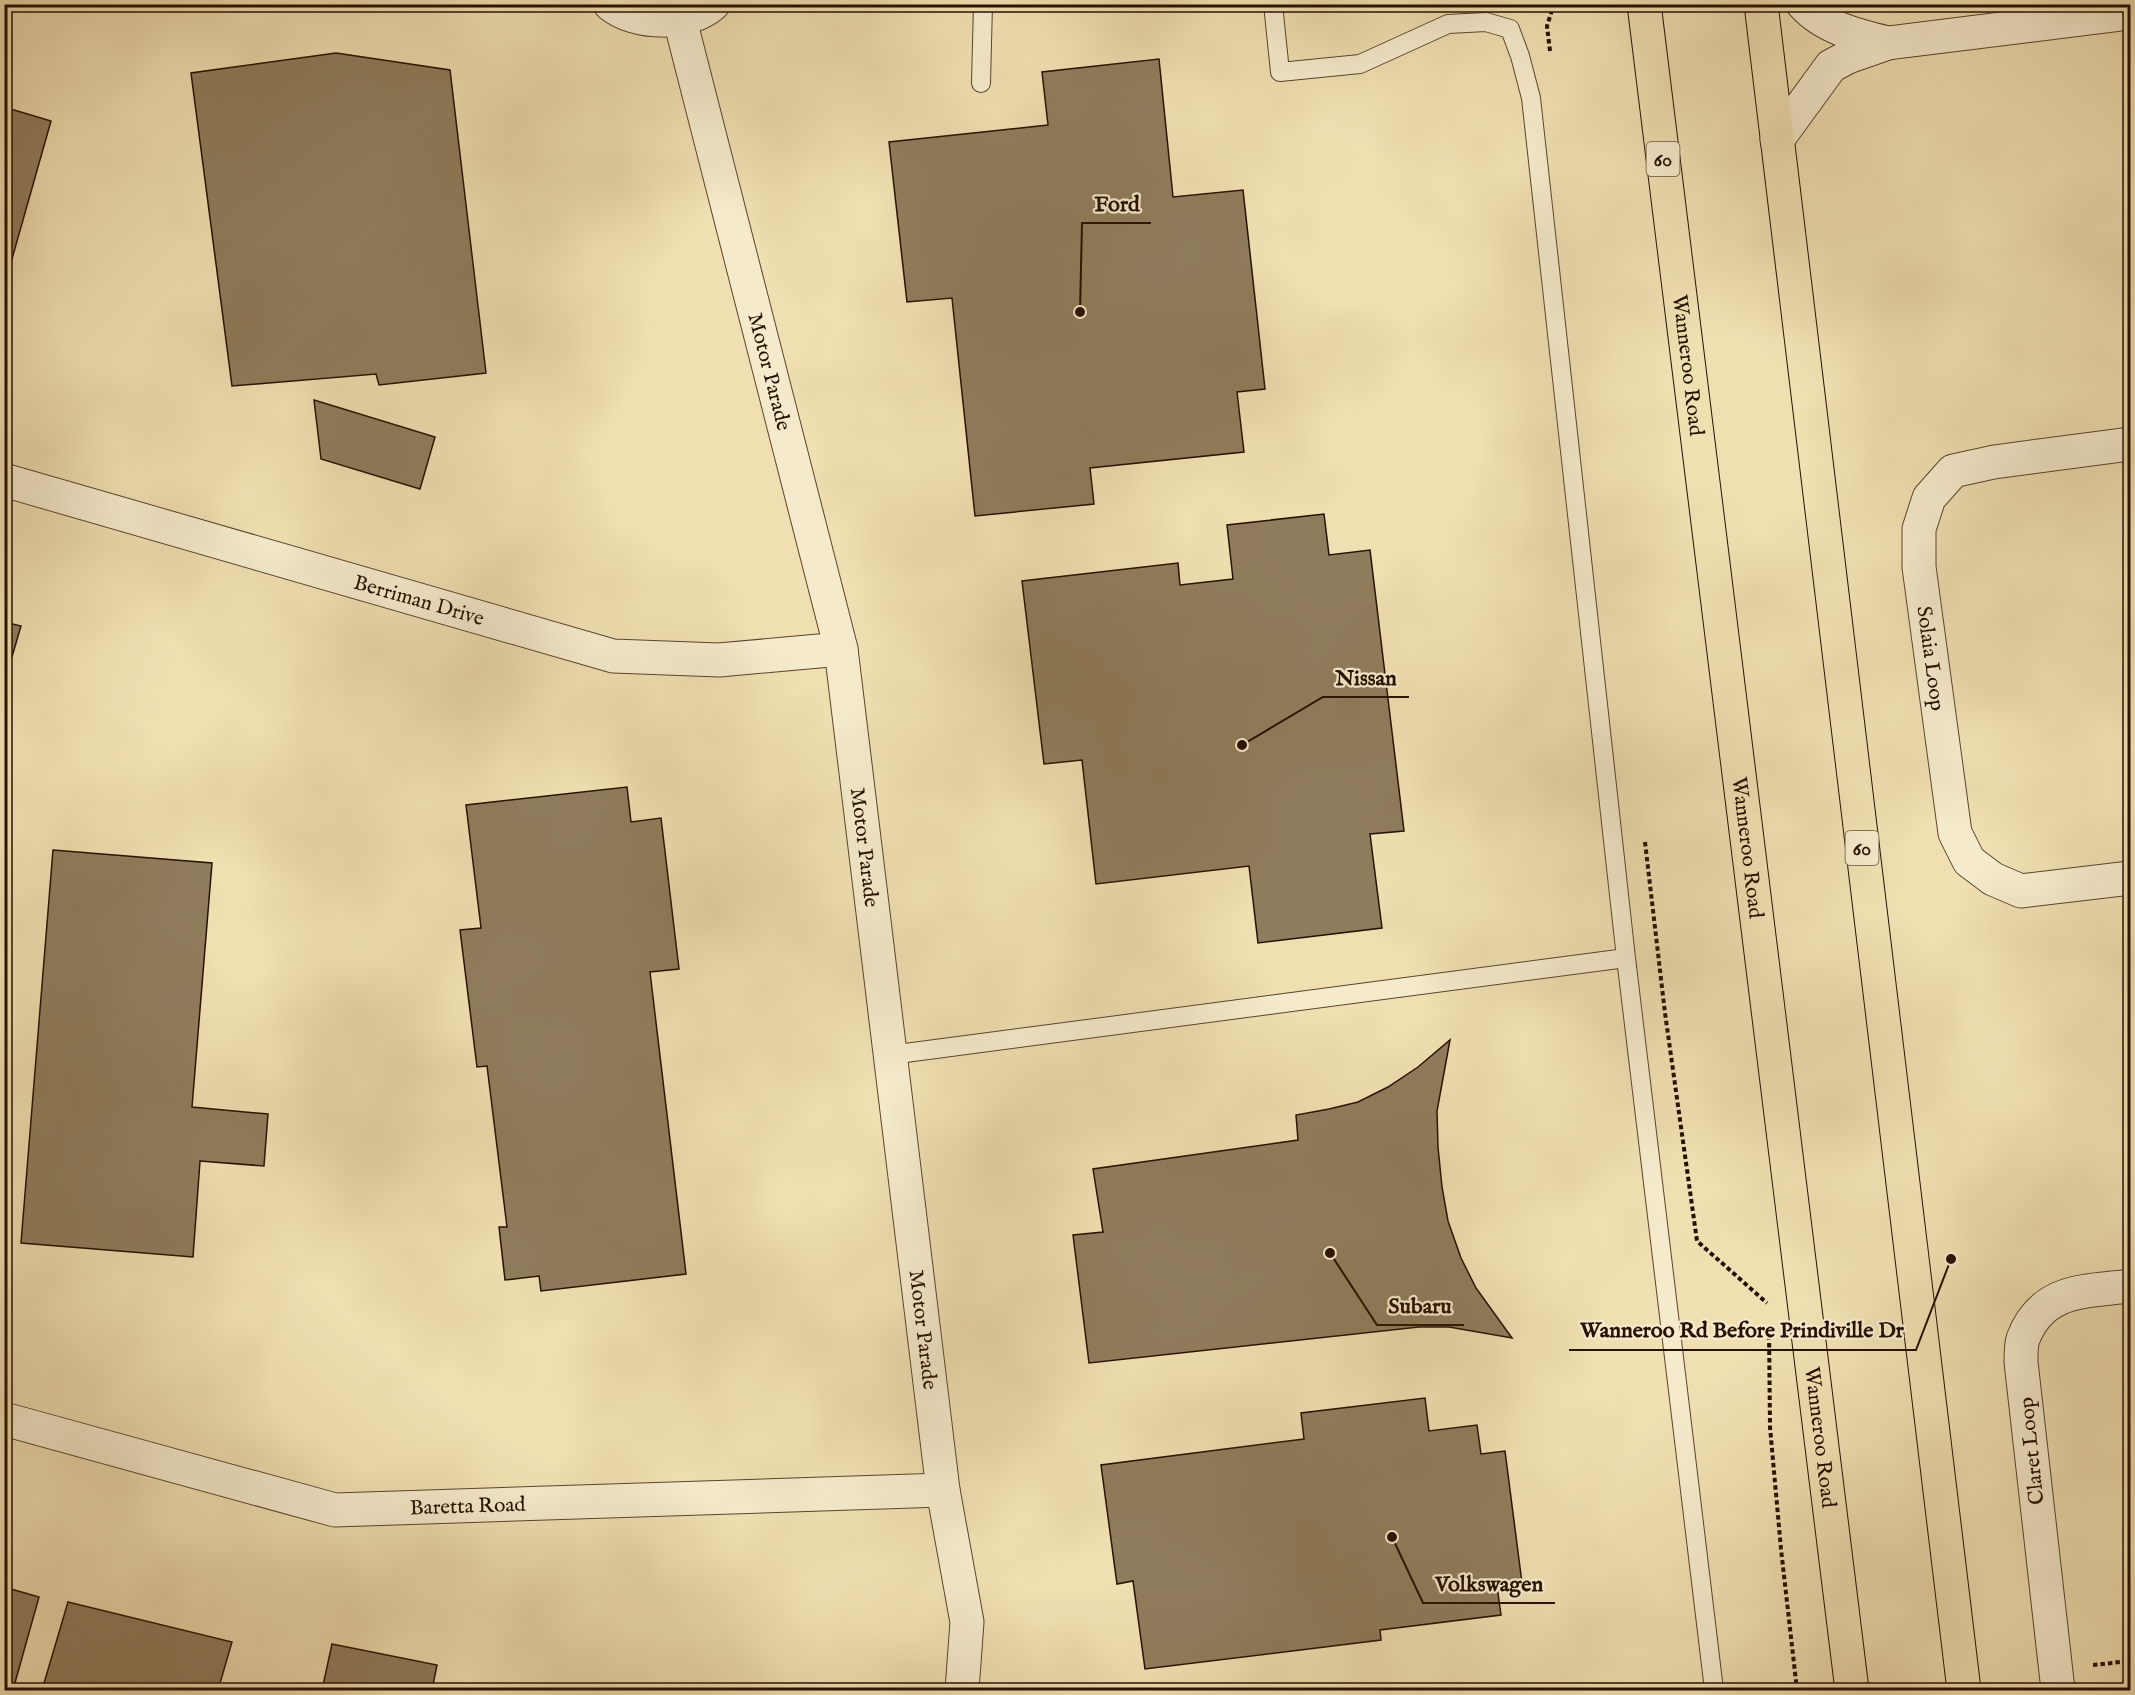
<svg xmlns="http://www.w3.org/2000/svg" width="2135" height="1695" font-family="'IM FELL English',serif">
<rect width="100%" height="100%" fill="#efdfb1"/>
<filter id="stains"><feTurbulence type="fractalNoise" baseFrequency=".00333" numOctaves="4"/><feColorMatrix values="0 0 0 0 .2 0 0 0 0 .09 0 0 0 0 .02 0 0 0 .5 -.17"/></filter>
<radialGradient id="worn" r=".72"><stop offset=".6" stop-color="#630" stop-opacity="0"/><stop offset="1" stop-color="#630" stop-opacity=".3"/></radialGradient>
<path fill="#8f7c5c" stroke="#271100" stroke-width="1.5" d="M336,53L450,70L486,373L379,385L376,374L232,386L191,73Z
M1159,59L1173,197L1243,190L1265,389L1237,392L1244,452L1090,468L1094,504L975,516L952,298L907,302L889,142L1048,125L1042,72Z
M4,107L51,121L10,266L4,265Z
M314,400L435,437L420,489L321,459Z
M1324,514L1329,555L1370,550L1404,831L1370,834L1382,928L1258,943L1249,866L1096,884L1082,760L1044,764L1022,581L1178,563L1180,585L1233,579L1227,525Z
M4,622L21,626L4,684Z
M627,787L631,822L661,818L679,969L650,972L686,1274L541,1291L539,1276L505,1280L499,1227H507L487,1066L477,1067L460,930L481,928L466,805Z
M53,850L212,863L192,1107L268,1114L264,1166L200,1161L193,1257L21,1243Z
M1450,1040L1437,1111L1438,1147L1442,1187L1448,1221L1461,1258L1476,1288L1512,1338L1449,1327H1419L1089,1363L1073,1235L1103,1232L1093,1169L1298,1140L1296,1115L1329,1109L1358,1102L1388,1087L1418,1067Z
M1425,1398L1429,1431L1477,1425L1481,1454L1505,1451L1522,1583L1497,1586L1501,1615L1380,1630L1381,1640L1145,1669L1133,1581L1117,1584L1101,1465L1304,1439L1301,1413Z
M4,1587L39,1597L13,1690H4Z
M68,1602L232,1642L218,1690H42Z
M332,1644L437,1665L432,1690H322Z"/>
<g fill="none" stroke-linecap="round" stroke-linejoin="round">
<g stroke="#59442c" stroke-width="20">
<path id="lane" d="M1273,4L1280,72L1360,64L1448,24L1486,22L1510,29L1520,56L1531,98L1626,958
M981,83L983,4
M890,1055L1626,958L1714,1690"/>
</g>
<g stroke="#59442c" stroke-width="35">
<g id="street">
<path d="M610,4C635,25 689,26 713,4"/>
<path d="M1803,4C1824,28 1859,36 1888,43"/>
<path id="s1" d="M680,20L841,649L943,1490L967,1622L962,1690"/>
<path d="M1777,140L1831,66L1848,57L1888,43L2130,13"/>
<path id="s2" d="M2130,444L1994,462L1953,471L1929,498L1919,529V567L1955,833L1969,861L1993,879L2021,891L2130,878"/>
<path id="s3" d="M4,480L613,656L719,660L841,649"/>
<path id="s4" d="M4,1419L335,1510L943,1490"/>
<path d="M2058,1690L2021,1362C2021,1355 2021,1345 2023,1339C2042,1288 2085,1292 2130,1286"/>
</g>
</g>
<g stroke="#271100" stroke-width="35">
<g id="highway">
<path id="s5" d="M1644,4L1852,1690"/>
<path d="M1761,4L1964,1690"/>
</g>
</g>
<path stroke="#271100" stroke-width="4" stroke-dasharray="4.5 3" stroke-linecap="butt" d="M1550,51L1547,26L1554,4
M1645,842L1665,1013L1697,1241L1767,1303
M1769,1328L1770,1427L1781,1549L1797,1690
M2093,1665L2130,1661"/>
<use href="#lane" stroke="#f5eacc" stroke-width="18"/>
<use href="#street" stroke="#f5eacc" stroke-width="33"/>
<use href="#highway" stroke="#efdfb1" stroke-width="33"/>
</g>
<g text-anchor="middle" stroke-width="4.5" stroke-linejoin="round" paint-order="stroke">
<g fill="#f5eacc" stroke="#65523d" stroke-width="1.5">
<rect x="1646.5" y="142" width="33" height="34" rx="4.5"/>
<rect x="1845.5" y="831" width="33" height="34" rx="4.5"/>
</g>
<g font-size="20" font-weight="bold" fill="#271100">
<text x="1663" y="166">60</text>
<text x="1862" y="855">60</text>
</g>
<g font-size="21" fill="#271100" stroke="#f5eacc">
<text dy="7" stroke="none"><textPath href="#s5" startOffset="364">Wanneroo Road</textPath></text>
<text dy="7" stroke="none"><textPath href="#s1" startOffset="363">Motor Parade</textPath></text>
<text dy="7" stroke="none"><textPath href="#s3" startOffset="432">Berriman Drive</textPath></text>
<text dy="7" stroke="none"><textPath href="#s2" startOffset="378">Solaia Loop</textPath></text>
<text dy="7" stroke="none"><textPath href="#s5" startOffset="850">Wanneroo Road</textPath></text>
<text dy="7" stroke="none"><textPath href="#s1" startOffset="849">Motor Parade</textPath></text>
<text dy="7" stroke="none"><textPath href="#s1" startOffset="1335">Motor Parade</textPath></text>
<text dy="7" stroke="none"><textPath href="#s5" startOffset="1444">Wanneroo Road</textPath></text>
<text transform="translate(2031 1451) rotate(-96)" y="7">Claret Loop</text>
<text dy="7" stroke="none"><textPath href="#s4" startOffset="476">Baretta Road</textPath></text>
</g>
</g>
<path fill="none" stroke="#271100" stroke-width="2" d="M1080 312L1082 223H1151M1242 745L1323 697H1409M1330 1253L1377 1325H1464M1951 1259L1916 1350H1569M1392 1537L1423 1603H1555"/>
<g fill="#271100" stroke="#f5eacc" stroke-width="2">
<circle cx="1080" cy="312" r="6"/>
<circle cx="1242" cy="745" r="6"/>
<circle cx="1330" cy="1253" r="6"/>
<circle cx="1951" cy="1259" r="6"/>
<circle cx="1392" cy="1537" r="6"/>
</g>
<g font-size="22" text-anchor="middle" font-weight="bold" fill="#271100" stroke="#f5eacc" stroke-width="4.5" stroke-linejoin="round" paint-order="stroke">
<text x="1117" y="211">Ford</text>
<text x="1366" y="685">Nissan</text>
<text x="1420" y="1313">Subaru</text>
<text x="1742" y="1337">Wanneroo Rd Before Prindiville Dr</text>
<text x="1489" y="1591">Volkswagen</text>
</g>
<rect width="2135" height="1695" fill="none" stroke="#efdfb1" stroke-width="24"/>
<rect x="6" y="6" width="2123" height="1683" fill="none" stroke="#271100" stroke-width="3"/>
<rect x="12" y="12" width="2111" height="1671" fill="none" stroke="#271100" stroke-width="1.5"/>
<rect width="100%" height="100%" filter="url(#stains)"/>
<rect width="100%" height="100%" fill="url(#worn)"/>
</svg>
